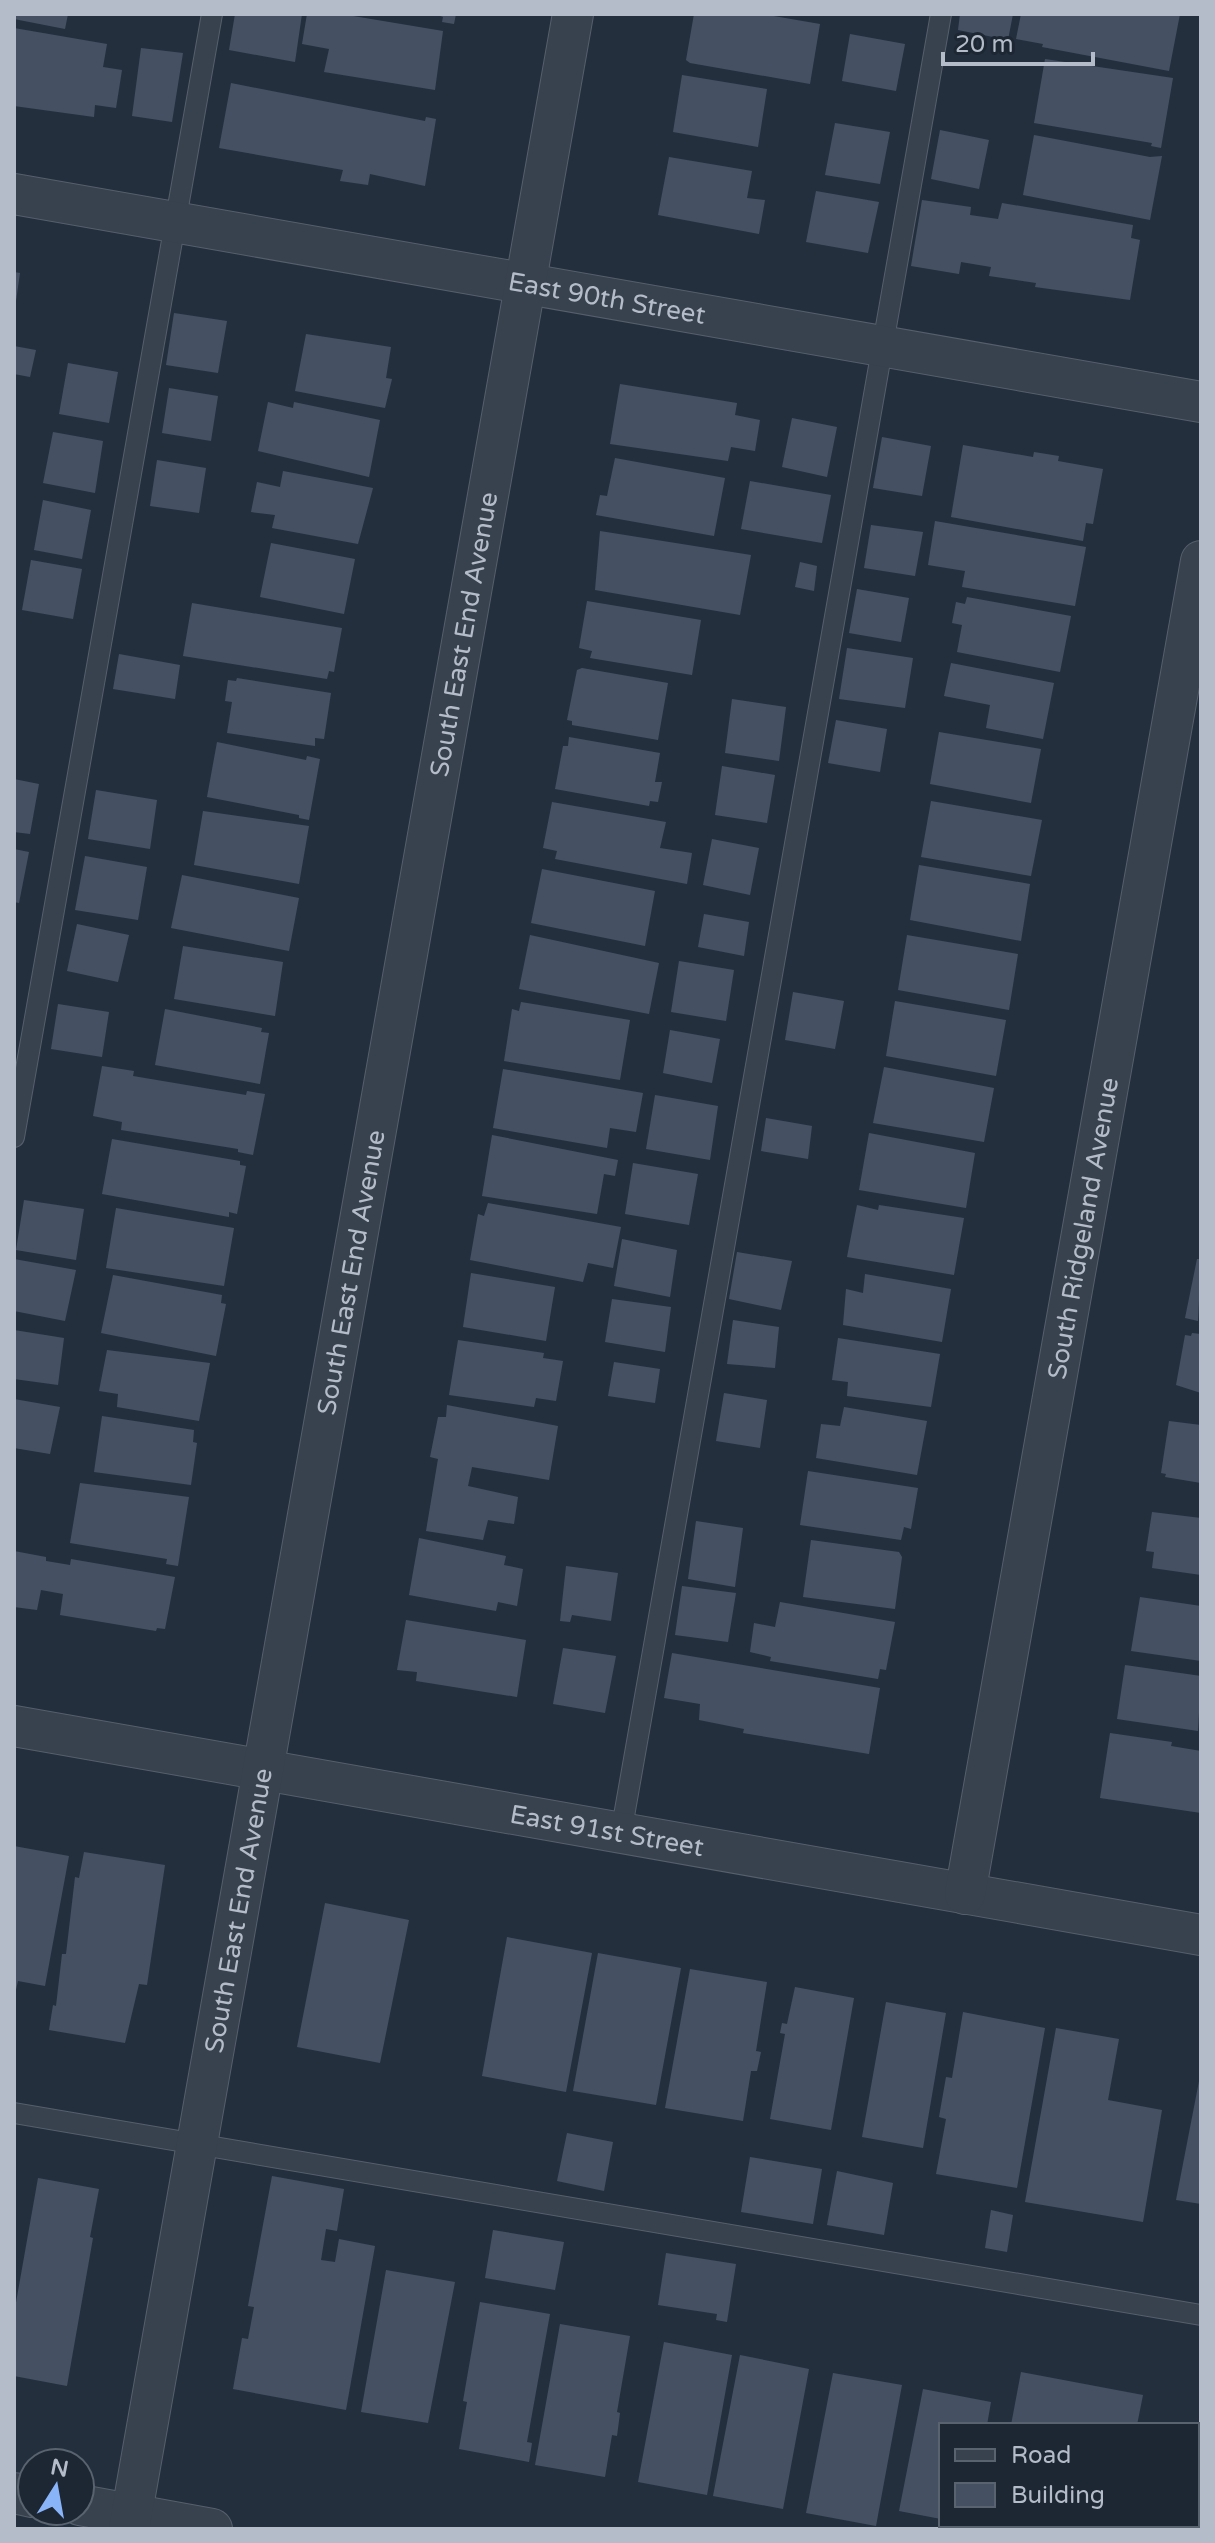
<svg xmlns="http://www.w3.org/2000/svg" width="1215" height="2543" font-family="'Varela Round',sans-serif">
<rect width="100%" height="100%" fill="#242f3e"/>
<path fill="#455162" d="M14,14H68L65,29L14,19Z
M235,14H302L295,62L229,50Z
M307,14H341L443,31L435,90L324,72L329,49L302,44Z
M435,14H456L454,24L442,22L443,17Z
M694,14H762L820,24L810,84L690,63L686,60Z
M960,14H1013L1008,40L958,30Z
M1021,14H1180L1169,71L1042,47L1043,44L1016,39Z
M14,28L107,44L103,67L122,70L116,108L95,105L94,117L14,106Z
M850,34L905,44L896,91L842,81Z
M141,48L183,53L172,122L132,116Z
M1045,59L1173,78L1161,148L1151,146L1152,143L1034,123Z
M682,75L767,89L758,147L673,132Z
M231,83L425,121L426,117L436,119L425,186L370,174L368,185L340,181L343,170L219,148Z
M835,123L890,132L880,184L825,175Z
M940,130L989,140L979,189L931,179Z
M1034,135L1150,157L1162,156L1150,220L1023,195Z
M669,157L752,171L747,198L765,200L759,234L658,215Z
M816,191L879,202L868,253L806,242Z
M922,200L971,207L970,215L998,219L1002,203L1133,225L1131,238L1140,240L1130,300L1035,287L1036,283L989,276L991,267L961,262L959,274L911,266Z
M14,272L20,273L16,301H14Z
M174,313L227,321L218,373L166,365Z
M306,334L391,347L386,378L392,379L385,408L295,391Z
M14,346L36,350L30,377L14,374Z
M68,363L118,372L109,423L59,414Z
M620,384L737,403L735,415L760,420L755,451L731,447L728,461L610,444Z
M169,388L218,396L211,441L162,433Z
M268,402L293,408L294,402L380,420L369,477L258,451Z
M792,418L837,427L827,477L782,467Z
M53,432L103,441L95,493L43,483Z
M882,437L931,446L922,496L873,488Z
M963,445L1033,457L1034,452L1059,456L1058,461L1103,469L1093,524L1086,523L1083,541L951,517Z
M615,458L725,478L714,536L596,515L600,495L607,496Z
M157,460L206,468L199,513L150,506Z
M283,471L373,488L358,544L272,528L275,515L251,512L257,482L280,487Z
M750,481L831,495L822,543L741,529Z
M43,500L91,510L82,559L34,550Z
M935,521L1086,547L1075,606L962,587L965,571L928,565Z
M871,525L923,532L915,576L864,568Z
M600,531L751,555L740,615L595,590Z
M271,543L355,559L344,614L260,597Z
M31,560L82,569L73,619L22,610Z
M800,562L817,566L814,591L795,587Z
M857,589L909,598L901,642L849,633Z
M967,597L1071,616L1060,672L957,652L962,625L952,623L956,602L965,604Z
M587,601L701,620L692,675L590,658L592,651L579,648Z
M192,603L342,628L334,672L329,671L327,679L183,656Z
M847,648L913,658L905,708L839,699Z
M119,654L180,665L175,699L113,689Z
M951,663L1054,683L1043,739L986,728L990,705L944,696Z
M582,668L668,683L658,740L572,725V721L567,720L577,670Z
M237,678L331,693L324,739L315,738V746L227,733L232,702L225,701L228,680L236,681Z
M732,699L786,707L779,761L725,753Z
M836,720L887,729L880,772L828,763Z
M939,732L1041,749L1031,803L930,784Z
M569,737L660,753L655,782H662L658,802L650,801L649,806L555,789L563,746H568Z
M217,742L306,760L307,756L320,759L309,820L299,818V815L207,797Z
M722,766L775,775L767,823L715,815Z
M14,779L39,784L30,834L14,832Z
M96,790L157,800L150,849L88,839Z
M931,801L1042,820L1031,876L921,857Z
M552,802L666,822L660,848L692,853L687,884L555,859L557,851L543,848Z
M203,811L309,826L299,884L194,865Z
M712,839L759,848L750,895L703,885Z
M14,849L29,852L19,903L14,902Z
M85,856L147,867L138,920L75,910Z
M919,865L1030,884L1021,941L910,920Z
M542,869L655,891L645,946L531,923Z
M182,875L299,898L289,951L171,928Z
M704,914L749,922L744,956L698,947Z
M77,924L129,935L118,982L67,971Z
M530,935L659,963L649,1014L519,989Z
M907,935L1018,954L1009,1010L898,990Z
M183,946L283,962L275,1016L174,999Z
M679,961L734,970L726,1021L671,1012Z
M793,992L844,1001L835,1049L785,1040Z
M895,1001L1006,1020L996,1076L886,1056Z
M521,1002L630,1020L620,1080L504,1061L512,1009L519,1011Z
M58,1004L109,1012L102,1057L51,1049Z
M165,1009L262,1028L261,1032L269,1033L260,1084L155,1065Z
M670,1030L720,1039L712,1083L663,1073Z
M102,1066L134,1071L133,1076L246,1095L247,1091L265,1094L253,1155L238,1152V1149L121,1130L122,1122L93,1116Z
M884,1067L994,1088L984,1142L873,1123Z
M503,1069L643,1093L636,1132L610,1128L607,1148L493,1128Z
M655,1095L718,1106L710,1160L646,1149Z
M766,1118L812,1126L808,1159L761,1151Z
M869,1133L975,1153L966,1208L859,1190Z
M492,1135L618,1160L615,1176L604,1174L597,1214L482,1196Z
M112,1139L240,1161V1165L246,1166L237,1214L229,1212V1217L102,1194Z
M633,1163L698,1174L689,1225L625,1214Z
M24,1200L84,1209L76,1260L16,1250Z
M488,1203L621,1227L613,1268L588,1263L583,1282L470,1260L478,1214L484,1216Z
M857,1205L878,1210L879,1205L964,1218L954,1275L847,1257Z
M116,1208L234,1228L224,1286L106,1268Z
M622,1239L677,1250L670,1297L614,1286Z
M737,1252L792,1261L781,1310L729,1299Z
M14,1259L76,1270L65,1321L14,1311Z
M1197,1259H1201L1198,1321L1185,1318Z
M471,1273L555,1287L546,1341L463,1327Z
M865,1274L951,1289L942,1342L843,1325L846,1289L863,1293Z
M113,1275L222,1295L221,1303L226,1304L216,1356L101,1333Z
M612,1299L671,1307L665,1352L605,1342Z
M733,1320L779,1327L775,1368L727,1364Z
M14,1330L64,1338L58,1385L14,1379Z
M1192,1333L1201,1334V1393L1176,1385L1185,1335L1191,1336Z
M838,1338L940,1354L931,1407L847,1396L848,1382L832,1380Z
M458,1340L544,1353L543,1358L563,1361L556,1401L536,1398L534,1407L449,1395Z
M107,1350L210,1363L199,1421L117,1407L118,1394L99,1391Z
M614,1362L660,1369L655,1403L608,1396Z
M724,1393L767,1400L760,1448L716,1441Z
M14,1399L60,1407L50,1454L14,1448Z
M447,1405L558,1426L549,1480L472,1467L468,1486L518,1497L514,1524L488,1520L483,1540L426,1531L438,1459L430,1457L438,1417H446Z
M844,1407L927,1421L917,1475L816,1458L821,1424L840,1426Z
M102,1416L194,1430L193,1442L197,1443L191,1485L94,1472Z
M1169,1421L1201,1425V1483L1165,1477L1166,1474L1161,1473Z
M808,1471L918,1488L911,1529L904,1527L901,1540L800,1525Z
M80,1483L189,1497L178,1566L166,1564L167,1559L70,1543Z
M1152,1512L1201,1518V1575L1152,1568L1154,1552L1146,1551Z
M696,1521L743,1528L735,1587L688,1579Z
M419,1538L506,1556L504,1565L523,1569L517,1606L498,1602L496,1611L409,1595Z
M811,1540L899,1552L902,1557L895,1609L803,1597Z
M14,1551L46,1557V1561L70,1565L71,1559L175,1577L165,1629L157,1628L156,1631L60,1615L63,1594L41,1590L37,1610L14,1607Z
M566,1566L618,1573L611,1621L572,1615L570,1622L560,1621Z
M682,1586L736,1593L728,1642L675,1635Z
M1140,1597L1201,1606V1661L1131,1651Z
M780,1602L895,1622L886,1670L880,1669L878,1679L770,1661L771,1657L750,1652L754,1623L775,1627Z
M406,1620L526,1640L517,1697L416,1681L417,1672L397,1670Z
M563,1648L616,1656L605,1713L553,1704Z
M672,1653L880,1688L869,1754L743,1733L744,1729L699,1720L700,1704L664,1698Z
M1125,1665L1201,1676L1198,1731L1117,1719Z
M1110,1733L1172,1742L1171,1746L1201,1751V1813L1100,1798Z
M14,1846L69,1856L45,1986L18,1981L15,1994Z
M84,1852L165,1865L147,1985L139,1984L125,2043L49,2030L53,2005L56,2006L62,1954H66L75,1877L79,1878Z
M325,1903L409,1920L380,2063L297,2047Z
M507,1937L592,1953L566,2092L482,2076Z
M598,1953L681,1968L656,2105L573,2091Z
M690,1969L767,1982L756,2051L761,2052L757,2071H751L743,2121L665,2108Z
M795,1987L854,1998L831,2130L770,2119L785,2034L780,2033L782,2023L787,2024Z
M886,2002L946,2013L923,2148L862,2137Z
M963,2012L1045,2028L1017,2188L936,2174L946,2119L939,2117L946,2077L952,2078Z
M1056,2028L1119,2039L1108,2100L1162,2110L1143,2222L1025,2202Z
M1200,2076H1201V2204L1176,2200Z
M567,2133L613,2142L604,2191L557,2181Z
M750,2157L822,2169L813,2224L741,2212Z
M837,2171L893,2183L884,2235L827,2225Z
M272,2176L344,2189L337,2231L326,2229L321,2260L335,2262L339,2239L375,2246L346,2410L233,2389L242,2338L248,2339L254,2307L248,2306Z
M38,2178L99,2189L90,2237L93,2238L67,2386L14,2376V2314Z
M991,2210L1013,2215L1007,2252L985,2248Z
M493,2230L564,2242L555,2290L485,2278Z
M666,2253L736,2264L727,2322L716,2320L717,2314L658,2305Z
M386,2270L455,2282L428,2423L361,2412Z
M480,2302L550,2314L527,2442L532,2443L529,2462L459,2449L467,2402L463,2401Z
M560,2324L630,2336L617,2412L620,2413L617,2436L612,2435L605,2477L535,2465Z
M664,2342L732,2355L707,2495L638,2482Z
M740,2355L809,2369L783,2509L713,2496Z
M1021,2372L1143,2395L1137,2425H1011Z
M833,2373L902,2385L876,2526L806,2513Z
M923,2389L991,2402L987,2425H941V2519L899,2511Z
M1197,2437L1201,2438V2529H1130L1131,2525H1197Z
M1049,2525H1119L1118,2529H1048Z"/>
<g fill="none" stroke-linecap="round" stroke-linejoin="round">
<g stroke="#565f6c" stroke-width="22">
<path id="lane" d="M14,1137L212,14
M621,1833L941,14
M14,2113L1201,2315"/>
</g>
<g stroke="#565f6c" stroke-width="42">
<g id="street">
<path id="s1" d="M14,194L1201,402"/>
<path id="s2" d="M14,1726L1201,1935"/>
<path id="s3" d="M965,1894L1201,561"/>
<path d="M14,2493L32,2497"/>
<path d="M80,2505L212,2529"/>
<path id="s4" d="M129,2529L573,14"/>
</g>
</g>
<use href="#lane" stroke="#38414e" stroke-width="20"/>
<use href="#street" stroke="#38414e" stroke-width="40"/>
</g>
<g text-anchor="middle" stroke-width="7" stroke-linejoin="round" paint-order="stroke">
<g font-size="26" fill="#b4bcc9" stroke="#1d2633">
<text dy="9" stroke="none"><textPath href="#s1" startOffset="602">East 90th Street</textPath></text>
<text dy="9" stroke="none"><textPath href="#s4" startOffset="1924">South East End Avenue</textPath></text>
<text dy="9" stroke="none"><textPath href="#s3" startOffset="676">South Ridgeland Avenue</textPath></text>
<text dy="9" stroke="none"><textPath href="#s4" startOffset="1276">South East End Avenue</textPath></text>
<text dy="9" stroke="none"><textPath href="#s2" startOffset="602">East 91st Street</textPath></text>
<text dy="9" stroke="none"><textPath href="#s4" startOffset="628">South East End Avenue</textPath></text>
</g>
</g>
<rect width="1215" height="2543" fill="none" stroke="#b4bcc9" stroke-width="32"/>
<rect x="939" y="2423" width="260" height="104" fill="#1d2633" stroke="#59626f" stroke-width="2"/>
<rect x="955" y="2449" width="40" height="12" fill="#38414e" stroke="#59626f" stroke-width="2"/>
<text x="1011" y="2463" font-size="24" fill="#b4bcc9">Road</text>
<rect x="955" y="2483" width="40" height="24" fill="#455162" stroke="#59626f" stroke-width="2"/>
<text x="1011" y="2503" font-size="24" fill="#b4bcc9">Building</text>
<g transform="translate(56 2487) rotate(11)"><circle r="38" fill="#1d2633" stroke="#59626f" stroke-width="2"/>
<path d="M0-6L14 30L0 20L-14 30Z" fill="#8ab4f8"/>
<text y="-12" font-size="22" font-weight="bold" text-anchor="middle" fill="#b4bcc9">N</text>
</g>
<path d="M943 52v12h150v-12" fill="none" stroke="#b4bcc9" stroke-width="4"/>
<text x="955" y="52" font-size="24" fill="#b4bcc9" stroke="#1d2633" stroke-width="6" paint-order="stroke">20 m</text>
</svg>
